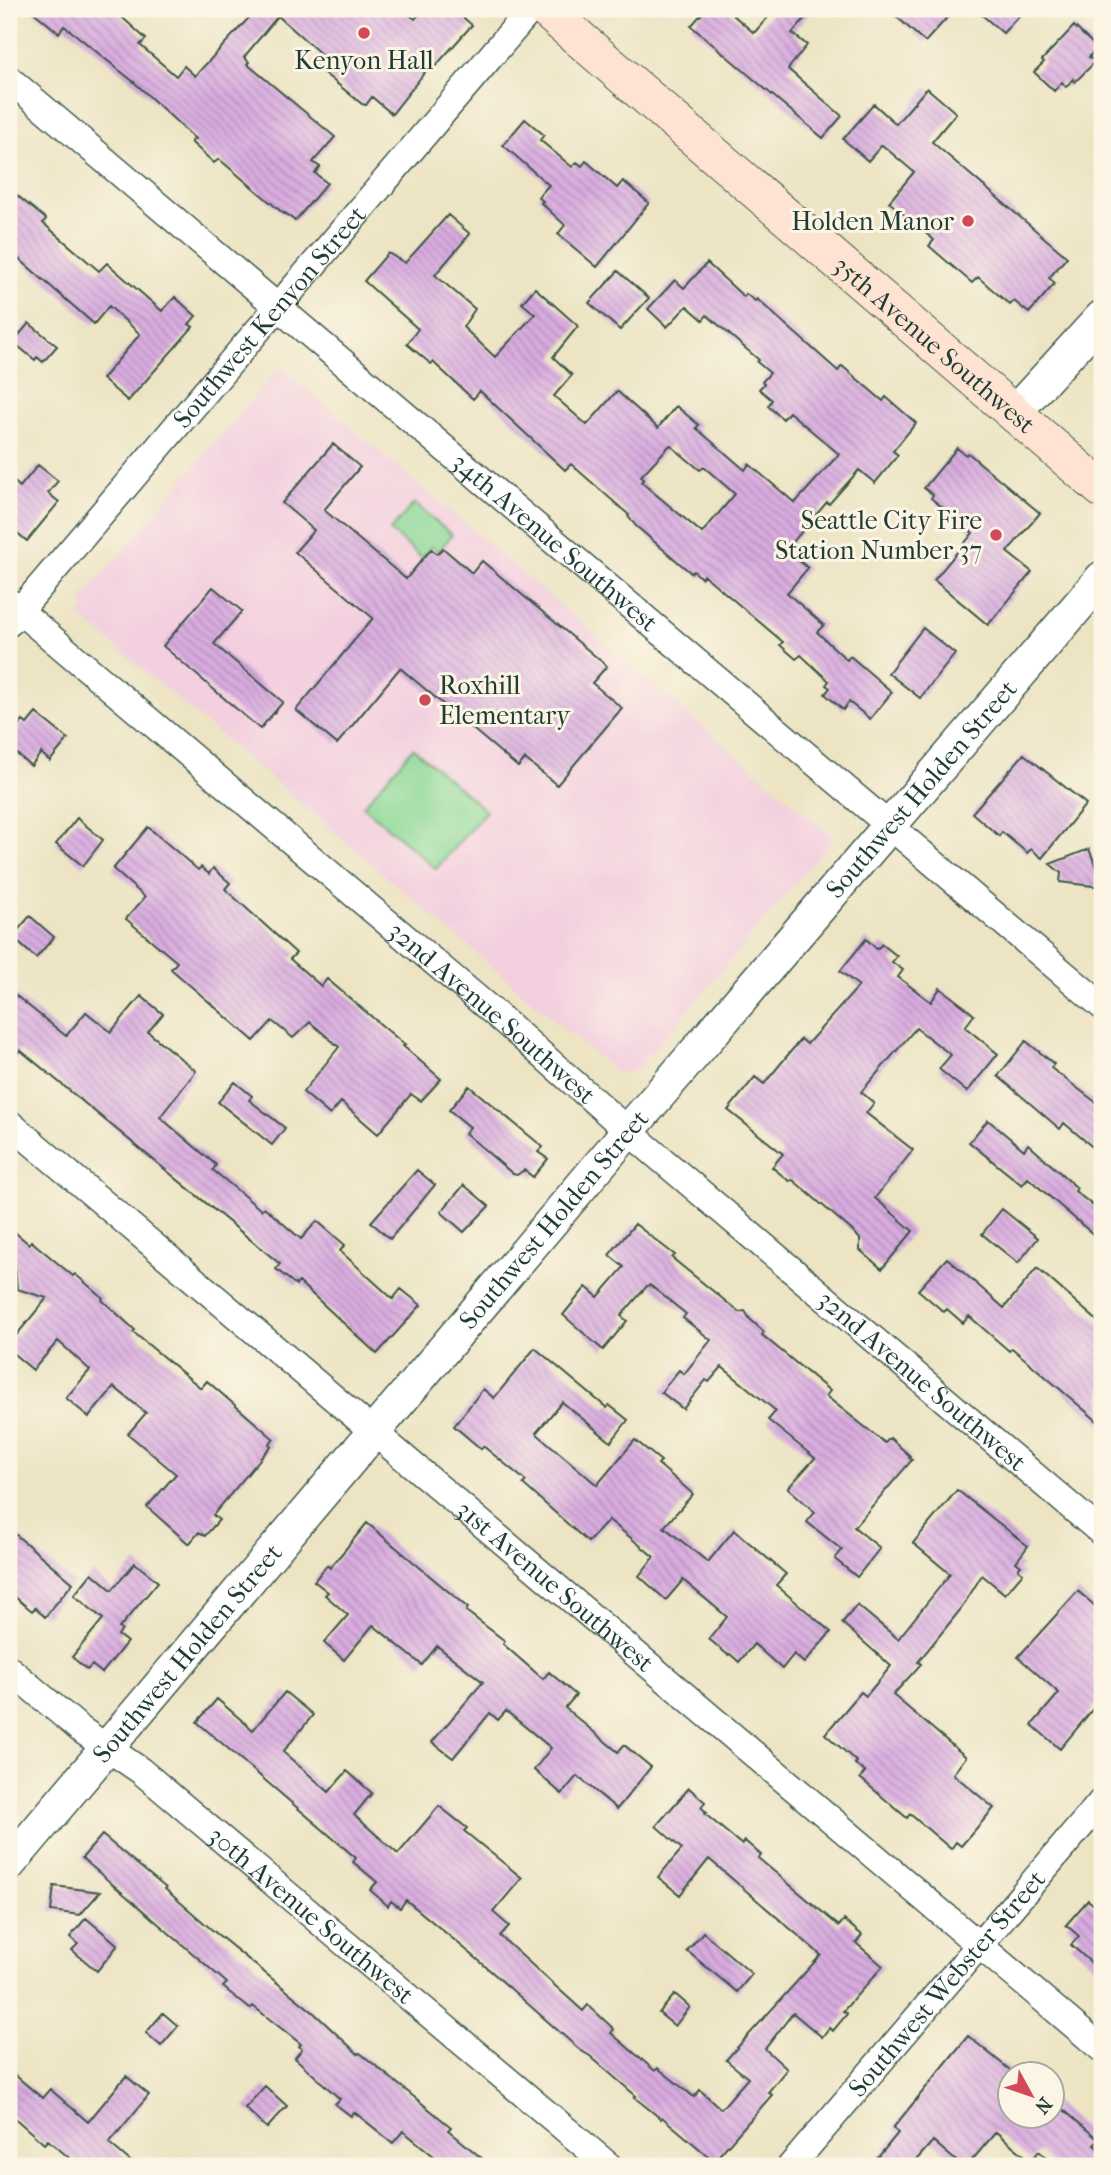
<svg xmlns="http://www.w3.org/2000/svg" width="1111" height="2175" font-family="'IM FELL French Canon',serif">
<defs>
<pattern id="building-back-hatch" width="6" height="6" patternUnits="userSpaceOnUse" patternTransform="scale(1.75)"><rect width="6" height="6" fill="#d9ace0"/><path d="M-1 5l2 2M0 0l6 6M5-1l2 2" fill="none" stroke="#af8db6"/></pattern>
</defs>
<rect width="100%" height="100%" fill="#fcf5e5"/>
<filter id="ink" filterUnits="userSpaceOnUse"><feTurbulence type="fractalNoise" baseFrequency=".0143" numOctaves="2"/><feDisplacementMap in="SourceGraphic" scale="14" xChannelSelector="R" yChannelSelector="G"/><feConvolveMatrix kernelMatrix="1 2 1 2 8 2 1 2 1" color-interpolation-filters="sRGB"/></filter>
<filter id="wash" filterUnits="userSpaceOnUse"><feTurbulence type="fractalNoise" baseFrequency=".00686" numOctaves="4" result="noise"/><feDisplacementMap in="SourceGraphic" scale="28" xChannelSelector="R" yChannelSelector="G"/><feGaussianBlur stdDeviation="1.57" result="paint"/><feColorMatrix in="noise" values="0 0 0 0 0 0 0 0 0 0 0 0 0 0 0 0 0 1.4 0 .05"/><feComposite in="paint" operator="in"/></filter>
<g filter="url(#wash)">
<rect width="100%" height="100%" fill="#ece4c3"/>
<path fill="#f3cfdf" d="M280,367L834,838L636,1071L617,1073L79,615L84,610L82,598Z"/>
<path fill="#89d897" stroke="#548a66" stroke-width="2" d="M414,503L452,535L438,552L431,546L422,558L390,531Z
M413,748L486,811L436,869L363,806Z"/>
<g id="blocks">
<path fill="url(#building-back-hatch)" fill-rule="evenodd" d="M30,9H113L146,39L140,45L176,76L184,66L195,76L257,9H402L415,19L424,9H453L472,25L432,70L429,67L392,114L372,97L366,105L362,104L313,64L321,54L278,16L244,57L249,62L247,64L335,137L313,162L320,167L315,173L327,183L295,221L285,213L284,214L219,159L214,163L191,142L195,139L135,83L76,35L64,26L59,33Z
M706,9H726L754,33L775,9H813L792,33L807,45L788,69L842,116L823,138L691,26Z
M888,9H955L925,42Z
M975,9H1025L1003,33Z
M1074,26L1097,48L1089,57L1095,62L1075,82L1073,79L1066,87L1062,82L1054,91L1034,72L1044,62L1042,60Z
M927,88L956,113L932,142L1067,257L1049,278L1055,283L1029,313L1014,301L1010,305L978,277L972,283L929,246L934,240L889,202L914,172L882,145L868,161L843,139L874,104L896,124Z
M525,119L544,135L540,140L572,167L577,162L582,166L586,161L617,188L623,181L649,203L597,267L558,234L565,225L541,203L543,201L538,197L549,185L503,145Z
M9,189L46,219L43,223L99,271L107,263L162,311L175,297L196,316L189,324L193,327L128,401L102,379L140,334L109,306L94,324L9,250Z
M448,215L470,234L435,275L475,309L463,327L495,357L535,314L522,303L535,288L578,326L553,357L572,375L554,396L587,425L617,391L658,428L676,406L699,425L696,428L745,470L749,464L795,503L839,454L789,412L783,419L768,406L772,400L759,389L764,384L762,382L770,373L757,362L759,360L707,315L703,320L687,306L667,327L648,309L675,280L684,288L707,263L744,297L746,294L755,301L757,299L838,371L842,366L883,401L886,397L916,423L893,451L898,455L875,483L859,470L829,504L827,502L786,550L808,568L787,593L824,625L817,632L847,660L850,656L892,692L870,719L849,702L843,710L825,694L830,688L826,685L829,681L801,655L796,659L780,645L783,642L704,575L701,578L694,571L691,573L636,526L628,516L629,515L571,464L565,470L480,391L473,399L433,362L431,364L407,344L418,329L364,281L388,253L405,263ZM670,445L700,470L704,467L735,494L702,533L641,482L644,479L641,476Z
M618,271L649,298L620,330L589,303Z
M29,323L57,346L43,362L37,357L35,360L13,342Z
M333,444L360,467L324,510L406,579L431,549L437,554L443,548L472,573L482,561L607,666L592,683L622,708L557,785L525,759L518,767L400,668L337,744L296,710L373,618L295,552L314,530L282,503Z
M957,448L966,455L968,453L1040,513L1007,552L1032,572L988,625L934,580L973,533L931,498L933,495L924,488Z
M38,465L58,481L48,493L59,502L27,541L9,526V477L20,487Z
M213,587L242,611L214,644L283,702L260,729L163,646Z
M923,628L955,654L920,698L888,673Z
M36,713L68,739L50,761L41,753L31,766L9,747V739L23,721L27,724Z
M1024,754L1086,804L1042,858L1031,849L1027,853L1002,832L999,836L972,813Z
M77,818L103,840L83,866L56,844Z
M148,827L198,870L201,867L209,874L213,868L230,883L225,889L296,953L290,959L321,986L327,979L405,1045L403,1046L441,1079L421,1101L411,1094L378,1134L341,1102L330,1115L303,1092L339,1047L310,1022L293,1038L272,1021L254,1041L171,969L177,962L126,919L145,897L113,869Z
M1089,849L1102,881V887L1060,882L1061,873L1050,864Z
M30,916L54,937L36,958L12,937Z
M866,939L877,949L882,944L897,956L892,962L903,970L898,977L931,1002L940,988L966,1008L974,1015L965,1027L998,1054L967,1092L939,1069L951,1055L916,1028L861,1092L874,1103L866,1113L913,1150L875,1198L913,1231L882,1269L860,1250V1239L855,1233L793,1180L789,1181L772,1167L783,1154L728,1110L755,1077L764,1084L801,1039L807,1044L859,986L840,971Z
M9,990L66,1036L86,1012L111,1032L141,996L163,1014L148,1032L196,1071L160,1117L216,1165L213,1170L261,1210L264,1207L301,1239L317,1221L345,1245L340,1251L393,1299L401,1289L421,1305L377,1354L299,1282L296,1285L276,1269L280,1264L20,1050L9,1064Z
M1026,1041L1054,1064L1051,1068L1102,1107V1155L1064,1123L1060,1129L998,1076Z
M235,1082L252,1096L249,1100L285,1128L272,1145L218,1102Z
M469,1086L543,1147L538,1152L548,1159L533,1177L524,1170L517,1175L513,1174L465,1133L470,1127L449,1110Z
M988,1120L1024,1150L1028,1144L1077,1188L1075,1191L1102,1213V1242L1028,1178L1022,1185L969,1142Z
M417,1170L435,1185L390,1239L371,1222Z
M464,1185L489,1206L464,1232L441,1212Z
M1002,1209L1038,1238L1018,1263L982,1234Z
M635,1224L675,1255L672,1258L739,1312L745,1311L750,1319L764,1332L762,1335L830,1391L826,1396L885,1443L890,1438L910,1456L909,1458L912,1460L854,1527L880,1548L857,1577L835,1559L842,1550L807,1522L815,1512L788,1488L815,1458L768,1420L776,1411L722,1367L709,1382L706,1380L683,1409L661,1392L679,1370L684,1374L711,1340L683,1318L686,1314L650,1285L647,1286L621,1316L627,1321L603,1350L563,1315L586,1287L598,1297L624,1267L609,1255Z
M12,1230L29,1244L31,1241L73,1276L75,1274L103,1298L102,1300L135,1330L133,1332L201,1388L207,1381L274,1439L269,1444L271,1446L213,1515L219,1520L205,1536L199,1532L189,1544L147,1507L176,1474L128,1434L146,1413L114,1387L89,1417L66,1398L90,1370L58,1341L33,1370L9,1350V1344L47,1298L17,1289Z
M947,1258L1004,1308L1037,1268L1102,1325V1425L1012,1348L1009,1351L969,1316L963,1323L947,1309L944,1312L918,1290Z
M535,1348L607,1408L609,1405L628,1420L611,1442L562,1402L536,1433L597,1485L635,1440L661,1461L658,1464L693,1494L664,1527L708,1562L734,1530L786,1574L776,1585L831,1632L804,1663L794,1654L782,1669L754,1644L739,1662L730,1654L728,1655L709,1639L727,1617L683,1580L666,1600L639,1576L654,1557L609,1520L588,1542L523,1484L526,1481L483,1446L481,1449L454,1426L483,1389L494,1398Z
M957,1490L1028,1546L1016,1562L1021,1566L1018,1569L1023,1573L1005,1594L982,1575L961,1609L918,1662L921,1664L893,1695L966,1757L953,1774L994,1808L961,1846L956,1842L951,1849L910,1814L907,1818L860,1778L865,1772L855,1764L857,1762L825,1734L861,1692L866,1696L891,1666L842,1623L857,1605L898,1639L950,1574L913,1543Z
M367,1523L468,1608L466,1611L505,1641L503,1644L543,1679L549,1672L576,1695L565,1708L618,1752L624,1745L651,1767L617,1809L577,1776L562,1794L534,1770L551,1748L506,1711L498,1720L490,1713L453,1758L432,1742L483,1682L437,1646L422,1665L373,1625L344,1660L324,1643L348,1615L325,1595L328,1592L314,1581L327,1565L330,1568Z
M9,1529L73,1583L45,1617L35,1608L32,1611L9,1592Z
M135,1563L158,1582L119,1628L122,1630L118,1635L127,1642L102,1673L92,1665L87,1670L72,1657L103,1619L74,1595L92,1573L112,1590Z
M1078,1591L1102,1612V1698L1060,1749L1032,1725L1059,1693L1018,1657Z
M285,1692L313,1715L283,1752L329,1792L347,1771L372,1793L354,1815L398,1854L439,1806L467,1828L464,1831L522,1878L493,1912L509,1926L500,1936L583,2011L588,2005L614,2029L611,2033L655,2071L658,2068L694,2097L700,2090L721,2109L748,2078L726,2060L821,1955L709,1859L680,1895L658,1877L682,1849L656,1826L689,1788L705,1802L701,1807L707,1813L705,1814L742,1845L745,1841L761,1855L758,1858L839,1926L844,1920L862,1935L856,1943L883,1966L843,2011L847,2014L833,2031L829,2028L822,2037L793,2013L765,2049L787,2069L768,2092L772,2095L714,2161L662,2117L661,2119L634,2097L636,2096L590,2056L580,2050L476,1958L406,1900L400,1908L391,1901L388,1906L370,1890L377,1882L353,1862L356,1858L197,1722L217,1699L253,1730Z
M102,1835L166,1888L165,1889L211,1929L313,2012L358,2054L360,2053L451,2127L448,2130L491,2166H446L403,2131L393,2143L354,2112L351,2116L335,2104L340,2099L295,2058L302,2049L299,2046L301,2044L253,2006L250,2009L223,1987L227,1983L82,1858Z
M54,1886L100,1892L80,1915L51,1911Z
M1088,1900L1101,1911L1102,1910V1972L1071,1945L1079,1936L1066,1925Z
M86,1918L118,1945L97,1971L72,1950L78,1944L70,1937Z
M703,1932L752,1974L737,1992L687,1951Z
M675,1994L690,2007L675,2026L659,2013Z
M163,2013L178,2026L161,2046L146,2033Z
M968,2036L1010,2070V2116H1052V2100L1099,2140L1094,2145L1102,2152V2156L1093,2166H1055L1039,2151L1031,2161L996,2132L967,2166H962L933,2141L911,2166H871L898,2133L893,2128Z
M9,2070L42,2098L50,2089L88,2122L126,2076L149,2095L109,2143L136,2166H79L48,2140L44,2144L9,2113Z
M265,2086L287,2106L267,2128L245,2108Z"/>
</g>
</g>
<g filter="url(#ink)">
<use href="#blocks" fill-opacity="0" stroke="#3e5649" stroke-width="2"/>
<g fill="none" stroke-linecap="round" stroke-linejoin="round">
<g stroke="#3e5649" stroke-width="29">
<g id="minor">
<path id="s1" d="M9,79L1102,1006"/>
<path id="s2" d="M9,602L505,1022L628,1131L1102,1533"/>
<path id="s3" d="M9,623L531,9"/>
<path id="s4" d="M9,1123L1102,2049"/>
<path id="s5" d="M9,1669L80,1729L141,1771L609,2166"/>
<path id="s6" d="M791,2166L1102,1801"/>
</g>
</g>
<g stroke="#3e5649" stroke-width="36">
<g id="tertiary">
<path d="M1013,414L1102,317"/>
<path id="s7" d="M9,1864L628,1131L1102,578"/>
</g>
</g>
<g stroke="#3e5649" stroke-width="39">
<g id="secondary">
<path id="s8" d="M545,9L1102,489"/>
</g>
</g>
<use href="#minor" stroke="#fff" stroke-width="26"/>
<use href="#tertiary" stroke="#fff" stroke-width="33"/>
<use href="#secondary" stroke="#fee3d2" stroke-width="37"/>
</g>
</g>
<g fill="#d1495b" stroke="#fcf5e5" stroke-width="2.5">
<circle cx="364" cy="33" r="7"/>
<circle cx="968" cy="221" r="7"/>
<circle cx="996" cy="535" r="7"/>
<circle cx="425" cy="700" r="7"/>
</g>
<g text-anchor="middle" stroke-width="6" stroke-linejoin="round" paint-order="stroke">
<g font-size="26" fill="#1f3d34" stroke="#fcf5e5" text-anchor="end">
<text x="364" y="69" text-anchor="middle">Kenyon Hall</text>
<text x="954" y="230">Holden Manor</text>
<text x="982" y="529">Seattle City Fire<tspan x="982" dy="30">Station Number 37</tspan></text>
<text x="439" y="694" text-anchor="start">Roxhill<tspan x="439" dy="30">Elementary</tspan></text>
</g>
<g font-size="26" fill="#1f3d34" stroke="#fcf5e5">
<text dy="9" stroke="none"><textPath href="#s3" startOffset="402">Southwest Kenyon Street</textPath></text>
<text dy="9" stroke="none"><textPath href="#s8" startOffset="514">35th Avenue Southwest</textPath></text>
<text dy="9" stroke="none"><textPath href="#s1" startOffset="716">34th Avenue Southwest</textPath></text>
<text dy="9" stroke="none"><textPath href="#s7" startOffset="1410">Southwest Holden Street</textPath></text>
<text dy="9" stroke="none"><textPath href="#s2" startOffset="634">32nd Avenue Southwest</textPath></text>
<text dy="9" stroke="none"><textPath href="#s7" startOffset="844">Southwest Holden Street</textPath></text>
<text dy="9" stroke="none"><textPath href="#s2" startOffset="1200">32nd Avenue Southwest</textPath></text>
<text dy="9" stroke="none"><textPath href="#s4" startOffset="716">31st Avenue Southwest</textPath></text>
<text dy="9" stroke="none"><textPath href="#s7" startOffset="276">Southwest Holden Street</textPath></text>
<text dy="9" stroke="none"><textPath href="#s5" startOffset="390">30th Avenue Southwest</textPath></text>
<text dy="9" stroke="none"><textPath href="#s6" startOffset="240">Southwest Webster Street</textPath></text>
</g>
</g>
<rect width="1111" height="2175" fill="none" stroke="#fcf5e5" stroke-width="35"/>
<g transform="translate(1031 2095) rotate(130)"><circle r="33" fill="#fcf5e5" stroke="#a4ab9e" stroke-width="2"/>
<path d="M0-5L12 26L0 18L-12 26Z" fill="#d1495b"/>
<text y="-10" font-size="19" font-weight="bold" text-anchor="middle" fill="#1f3d34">N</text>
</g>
</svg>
